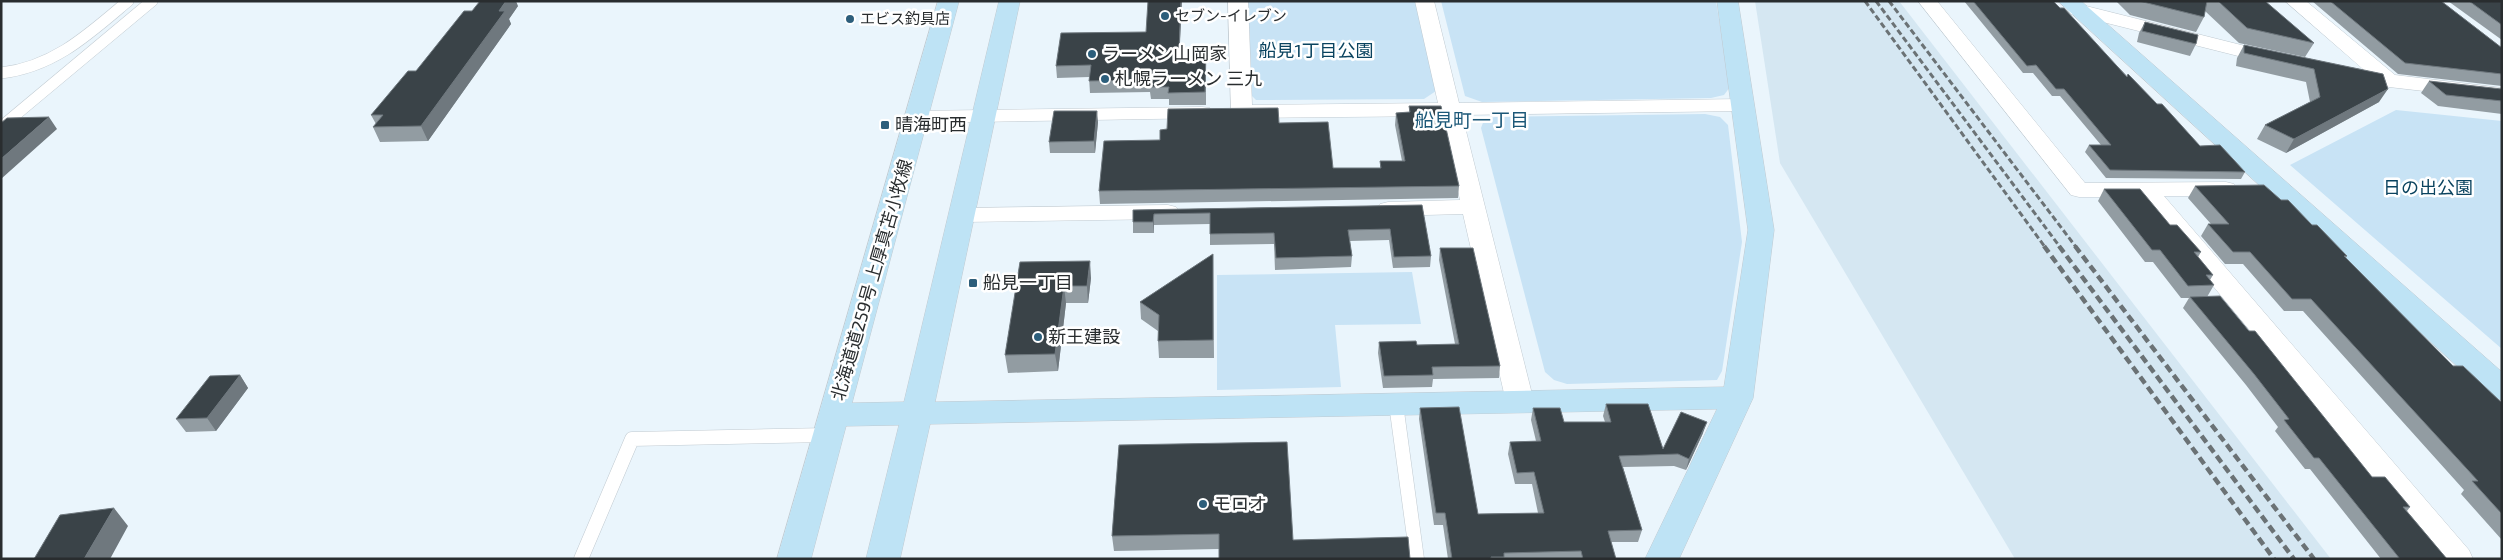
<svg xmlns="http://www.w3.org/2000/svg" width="2503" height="560" font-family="'Exo 2','Noto Sans JP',sans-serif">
<rect width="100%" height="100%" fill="#eaf5fc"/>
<path fill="#d5e7f2" d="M1755,1H1899L2331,559H2015L1780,163Z"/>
<path fill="#c8e3f5" d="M1248,1H1415L1436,91L1424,99L1256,100L1252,96Z
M1441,1H1716L1730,87L1724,95L1711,98L1482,102L1465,96Z
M2396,110L2502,121V349L2290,165Z
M1705,114L1720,117L1728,125L1742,242L1722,371L1717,380L1567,384L1554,380L1545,372L1481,128L1484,120L1495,117Z
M1412,272L1421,324L1335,325L1341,387L1217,390V275Z"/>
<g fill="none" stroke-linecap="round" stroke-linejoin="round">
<g stroke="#c0cad1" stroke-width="12">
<path id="lane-far1" d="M1,73C54,67 89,34 128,1
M1,127L152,1"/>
</g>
<g stroke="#c0cad1" stroke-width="15">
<path id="lane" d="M1396,404L1417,559
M581,559L632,439L828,435"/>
</g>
<g stroke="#c0cad1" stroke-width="1">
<path id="street" d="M1228,1H1248L1252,105L1438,103L1415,1H1434L1459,103L1742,99L1750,100L1753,105L1750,110L1742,111L1462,115L1534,402L1530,409L1520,412L1510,409L1506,402L1463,214L1388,216L1380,214L1376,209L1380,204L1388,202L1460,200L1441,116L1244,118L1234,117L1231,112Z
M1918,1H1937L2085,183L2226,182L2234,184L2238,189L2234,194L2226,196H2164L2469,550L2473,559H2440L2139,197H2079L2071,195Z
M2285,1H2306L2395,75L2502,88V100L2389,87L2346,78L2343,74L2346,70L2353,68L2364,70Z
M2078,4L2281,55L2284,59L2281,63L2274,65L2071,14L2068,10L2071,6Z
M1202,107L1210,108L1213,113L1210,118L917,123L909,122L906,117L909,112L917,111Z
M1168,205L1176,207L1180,212L1176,217L1168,219L963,222L955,220L951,215L955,210L963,208Z"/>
</g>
<g stroke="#c0cad1" stroke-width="1">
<path id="secondary" d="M938,1H959L852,403L904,402L999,1H1020L935,402L1724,387L1748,230L1717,1H1738L1774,230L1753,398L1679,559H1645L1717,409L930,424L900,559H866L899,425L846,426L811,559H777Z
M2058,1H2081L2502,372V400L2491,397Z"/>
</g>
<use href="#lane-far1" stroke="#fff" stroke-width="11"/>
<use href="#lane" stroke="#fff" stroke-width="14"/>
<use href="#street" fill="#fff" fill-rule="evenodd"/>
<use href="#secondary" fill="#bee3f5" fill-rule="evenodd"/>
<path stroke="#6b7275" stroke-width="3" stroke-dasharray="6 3" stroke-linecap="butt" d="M1865,1L2045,247
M1876,1L2060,247
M1889,1L2076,247"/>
<path stroke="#6b7275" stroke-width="4.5" stroke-dasharray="8 4.5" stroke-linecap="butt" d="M2044,246L2274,559
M2059,246L2294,559
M2075,246L2314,559"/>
</g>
<path fill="#929ca2" d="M1964,1H2053L2127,76L2128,74L2157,104L2200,146L2245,172L2241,179L2106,178L2085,152L2089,145H2101L2060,96H2052L2033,73H2023Z
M2116,1H2265L2314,43L2305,57L2239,43L2205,11L2204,17L2196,32L2130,15Z
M2312,1H2441L2502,48V86L2398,74Z
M2448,1H2502V40Z
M518,6L509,19L511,24L428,141L380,142L373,127L376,124L371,115L416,71L472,11Z
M2145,22L2196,44L2190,56L2137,42L2139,33Z
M2244,45L2383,74L2379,102L2286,153L2257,139L2265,125L2310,102L2306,82L2236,66L2237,58Z
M1180,51L1206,63V105H1169V99H1151L1150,92L1090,93L1089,77L1057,78L1056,66Z
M2429,81L2502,101V114L2438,106L2421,93Z
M1409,106L1459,186L1458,198L1100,204L1099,191L1160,140L1279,123L1333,168H1380V161H1402L1395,125L1396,113L1409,112Z
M1098,122L1095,153H1050L1049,142Z
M2195,186L2281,200L2312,225L2347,256L2346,258L2453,366L2502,403V540L2461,494L2464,490L2303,311H2284L2243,264H2225L2201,236L2208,224H2211L2188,198Z
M2104,189L2170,225L2201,252L2198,257L2213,275L2210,280L2214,285L2207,297L2372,477L2410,507L2407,511L2447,559H2381L2310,469H2305L2275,431L2278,427L2246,385L2183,308L2189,298H2181L2153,262H2145L2098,201Z
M1422,205L1431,256L1430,267L1393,268L1389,240L1350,241L1352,256L1351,267L1275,270L1274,244L1210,245V224L1154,225V233H1133V210Z
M1440,248L1500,366L1499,378L1433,379L1432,387L1383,388L1378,353L1379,342L1417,345L1455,344L1439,260Z
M1213,254L1214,358H1159L1158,341V331L1141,319L1140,302Z
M1020,262L1091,278L1088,303H1066L1058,371L1008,373L1005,355Z
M240,375L248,388L216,431L186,432L176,419Z
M1606,404L1663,449L1703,433L1686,470L1674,466L1623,467L1642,530L1638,542H1611L1616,559H1448L1443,525H1434L1419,419L1420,408L1478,514L1538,513L1532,484H1515L1508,454L1510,442L1536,441L1531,420L1533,408L1564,422H1605L1603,416Z
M1119,445L1293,540L1219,549L1114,551L1112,536Z"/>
<path fill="#6f787e" d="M506,1H516L518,6L509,19L511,24L428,141L421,126L499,11Z
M1181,1H1182L1179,63V51Z
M2388,89L2379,102L2286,153L2294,139Z
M1097,111L1098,122L1095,153L1094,141Z
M49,117L57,129L1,179V159Z
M1154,214V233L1153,222Z
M1090,261L1091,278L1088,303L1087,286Z
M1064,286L1066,303L1058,371L1055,354Z
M240,375L248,388L216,431L207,418Z
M1707,422L1703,433L1686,470L1689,459Z
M114,508L128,526L110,559H84Z"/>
<path fill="#3a4348" stroke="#6f787e" d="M480,1H506L499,11H505L421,126L373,127L383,115H371L408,71H416L464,11H472Z
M1148,1H1181L1179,51H1206L1205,92L1168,93L1169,87H1150V80L1089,81L1091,65L1056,66L1061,33L1146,32Z
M1973,1H2053L2060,8H2064L2127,77L2128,74L2157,104H2162L2200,146L2220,145L2245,172L2110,170L2089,145H2111L2064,89H2056L2036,65L2027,66Z
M2139,1H2207L2204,17Z
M2218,1H2265L2314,43L2247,28Z
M2330,1H2441L2502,48V74L2405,63Z
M2469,1H2502V25Z
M2145,22L2198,35L2196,44L2142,31Z
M2244,45L2383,74L2388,89L2294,139L2265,125L2320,97L2314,69L2244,53Z
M2429,81L2502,89V101L2446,95Z
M1409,106H1441L1459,186L1099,191L1104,141L1160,140V130L1167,129L1168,109L1278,108L1279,123L1328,122L1333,168H1381L1380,161H1405L1396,113L1410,112Z
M1054,111H1097L1094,141L1049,142Z
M49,117L1,159V123L7,118Z
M2264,185L2281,200H2288L2312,225H2317L2347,256H2344L2453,366H2463L2502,403V514L2472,481H2478L2311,299H2292L2250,252H2233L2208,224H2229L2195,186Z
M2104,189H2140L2170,225H2177L2201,252H2194L2213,275H2206L2214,285L2188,286L2160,250H2152Z
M1422,205L1431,256L1394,257L1390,229L1348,230L1352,256L1276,258L1274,233L1210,234V213L1154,214L1153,222H1133V210Z
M1440,248H1473L1500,366L1432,367L1433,375L1384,376L1379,342L1416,341L1417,345L1459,344Z
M1213,254V340L1158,341L1159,315L1140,302Z
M1090,261L1087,286H1064L1055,354L1005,355L1020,262Z
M2220,296L2249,331H2255L2372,477H2385L2410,507H2403L2447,559H2400L2319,458H2314L2284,420L2289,419L2254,374L2190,297Z
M240,375L207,418L176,419L210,376Z
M1606,404H1648L1663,449L1681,412L1707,422L1689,459L1678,454L1619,456L1642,530L1608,531L1616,559H1583L1581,551L1504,553V557H1491V559H1452L1445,513H1436L1420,408L1459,407L1478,514L1544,513L1534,472L1517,473L1510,442L1541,441L1533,408H1560L1564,422H1611Z
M1287,442L1293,540L1408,537L1410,559H1219V534L1112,536L1119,445Z
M114,508L84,559H34L60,515Z"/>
<g fill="#2c5e7b" stroke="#fff" stroke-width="2">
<circle cx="1165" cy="16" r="5"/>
<circle cx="850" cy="19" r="5"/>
<circle cx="1092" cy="54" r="5"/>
<circle cx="1105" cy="79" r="5"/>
<rect x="880" y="120" width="10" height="10" rx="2.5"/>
<rect x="968" y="278" width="10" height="10" rx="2.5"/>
<circle cx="1038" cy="337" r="5"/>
<circle cx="1203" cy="504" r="5"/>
</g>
<g text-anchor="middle" stroke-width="5" stroke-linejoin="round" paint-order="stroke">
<g font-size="15" fill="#292d2f" stroke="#fff" text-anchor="start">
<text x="1175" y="21">セブン-イレブン</text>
<text x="860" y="24">エビス釣具店</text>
</g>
<g font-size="18" fill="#0a435f" stroke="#fff">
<text x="1316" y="57">船見1丁目公園</text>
<text x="2428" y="194">日の出公園</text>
</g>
<g font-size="18" fill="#292d2f" stroke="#fff" text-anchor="start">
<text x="1102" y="60">ラーメン山岡家</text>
<text x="1115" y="85">札幌ラーメン 三九</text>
<text x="895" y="131">晴海町西</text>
<text x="983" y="289">船見一丁目</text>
<text x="1048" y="343">新王建設</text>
<text x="1213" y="510">モロオ</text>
</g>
<g font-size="18" fill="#292d2f" stroke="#fff">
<text transform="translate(872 280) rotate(-74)" y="6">北海道道259号 上厚真苫小牧線</text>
</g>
<g font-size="19" fill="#1c5878" stroke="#fff">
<text x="1472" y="127">船見町一丁目</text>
</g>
</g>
<rect width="2503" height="560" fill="none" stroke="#292d2f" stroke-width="5"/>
</svg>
